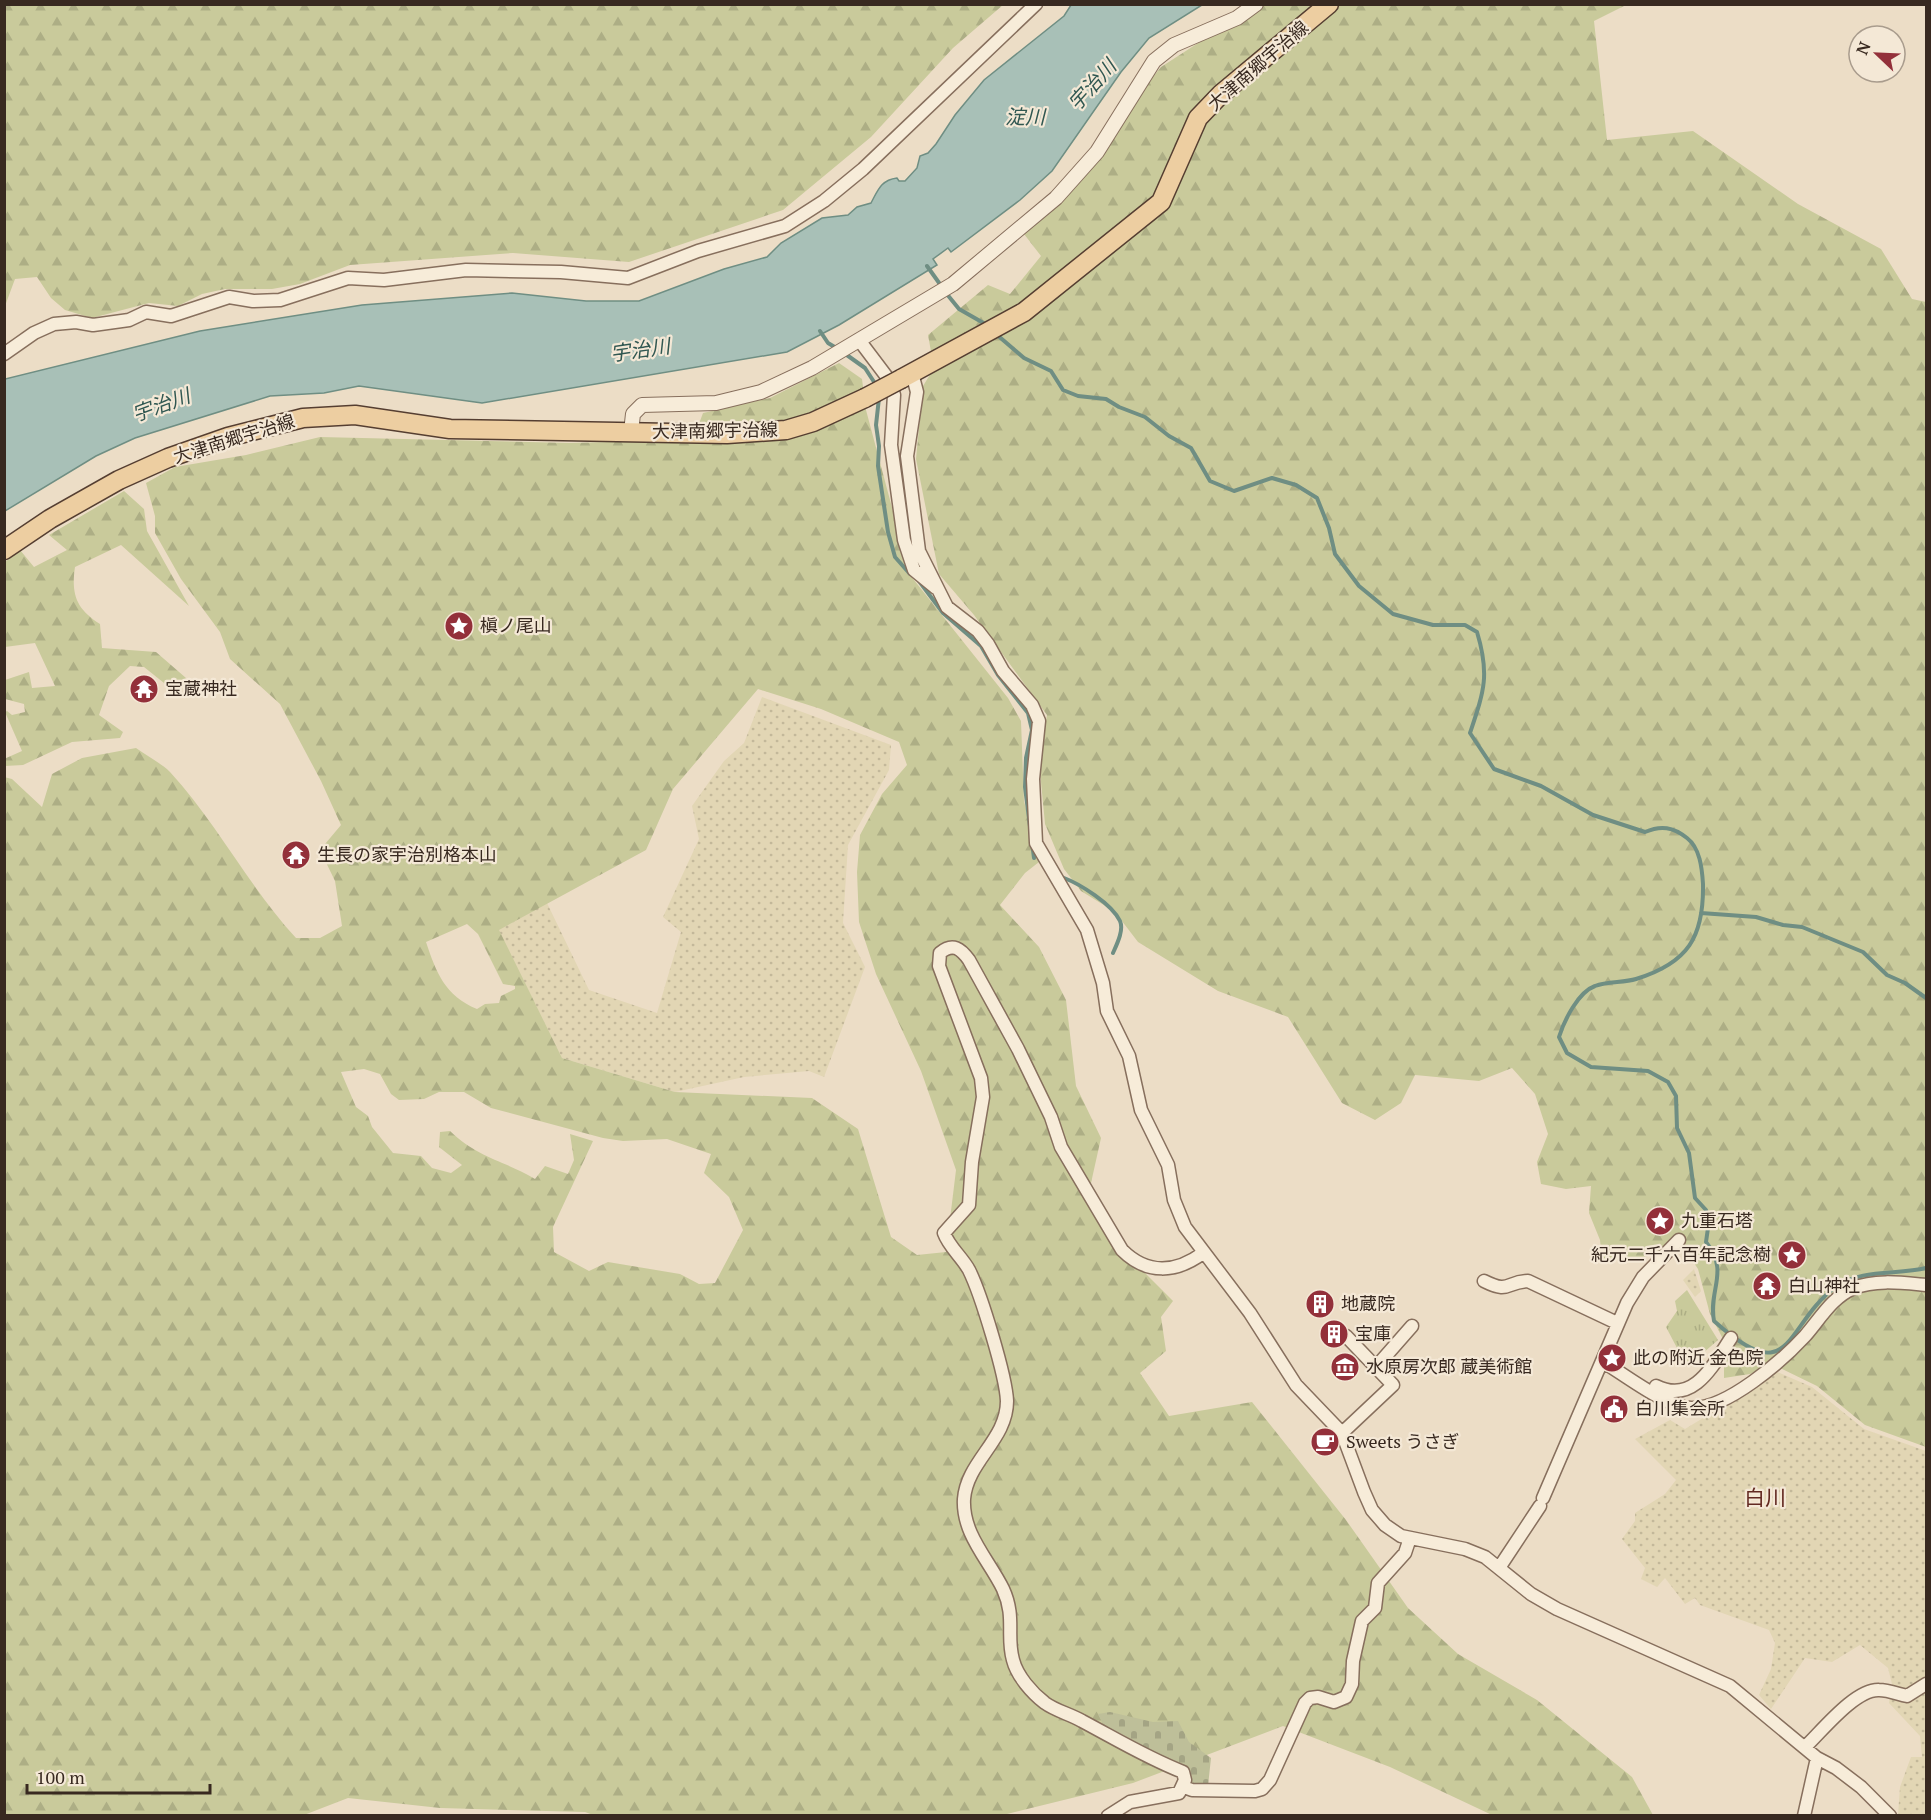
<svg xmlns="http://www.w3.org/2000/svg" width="1931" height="1820" font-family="'PT Serif','Noto Sans JP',serif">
<defs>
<pattern id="farmland-dots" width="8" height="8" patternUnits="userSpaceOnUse" patternTransform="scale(1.5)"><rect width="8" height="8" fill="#e2d6b4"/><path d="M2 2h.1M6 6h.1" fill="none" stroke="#c3b89a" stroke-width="1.8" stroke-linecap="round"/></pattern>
<pattern id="forest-firs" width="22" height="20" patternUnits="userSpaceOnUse" patternTransform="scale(1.5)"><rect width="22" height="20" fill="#c9ca9b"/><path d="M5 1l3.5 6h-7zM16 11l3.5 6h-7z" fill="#adae85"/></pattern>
<pattern id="cemetery-stones" width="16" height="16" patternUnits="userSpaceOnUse" patternTransform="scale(1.5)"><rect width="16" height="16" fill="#bebf99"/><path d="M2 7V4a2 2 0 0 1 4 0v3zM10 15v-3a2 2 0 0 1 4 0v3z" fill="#a4a484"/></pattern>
<pattern id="park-tufts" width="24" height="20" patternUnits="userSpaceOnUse" patternTransform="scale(1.5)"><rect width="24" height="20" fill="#c9ca9b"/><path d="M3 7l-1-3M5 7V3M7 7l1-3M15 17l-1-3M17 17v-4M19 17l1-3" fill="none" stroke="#adae85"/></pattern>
</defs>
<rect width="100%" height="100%" fill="#ecddc6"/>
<path fill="url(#farmland-dots)" d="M762,697L891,745L889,770L848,845L843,923L865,967L824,1077L809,1071L744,1077L675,1092L562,1058L498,930L547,903L589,990L657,1013L681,932L663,917L699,839L692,806L724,761L744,743Z
M1694,1269L1701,1291L1695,1297L1683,1280Z
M1775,1371L1812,1387L1864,1429L1926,1451V1815H1898L1900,1787L1911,1757H1922L1920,1736L1889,1703L1892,1684L1888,1668L1860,1645L1832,1662L1805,1658L1771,1709L1759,1695L1771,1669L1775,1643L1769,1630L1700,1605L1695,1598L1685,1604L1665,1578L1657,1587L1641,1579L1645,1568L1622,1539L1635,1521V1513L1665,1494L1676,1480L1635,1439L1670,1420L1685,1429L1746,1392Z"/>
<path fill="url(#forest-firs)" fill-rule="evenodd" d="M5,4H1003V5L953,48L871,137L783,210L629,262L513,253L350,265L300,284L272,289H225L202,294L178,306L149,303L92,318L65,310L51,298L37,277L15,279L5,306Z
M1257,5H1626L1594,21L1607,140L1693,131L1798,204L1881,249L1912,299L1926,302V1447L1865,1425L1817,1386L1772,1364L1750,1374L1724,1378V1341L1710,1314L1698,1269L1688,1254L1678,1247C1654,1259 1628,1258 1602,1259L1600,1240L1589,1213L1591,1186L1566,1189L1541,1184L1537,1162L1548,1134L1535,1094L1512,1068L1479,1081L1415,1075L1401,1103L1375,1120L1342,1103L1288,1017L1218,991L1138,942L1115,912L1081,891L1064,869L1045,824L1039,761L1047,715L974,615L939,574L916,459L923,386L934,368L928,335L988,285L1010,294L1041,256L1024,234L1161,67Z
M839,363L862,379L866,410L910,575L1008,698L1021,721L1024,801L1039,862L1025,873L1000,905L1039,947L1066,1000L1076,1086L1101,1138L1087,1201L1121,1257L1142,1270L1173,1301L1161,1317L1166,1351L1140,1373L1169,1416L1252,1402L1346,1520L1408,1608L1458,1654L1537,1700L1632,1777L1653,1815H1492L1390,1767L1283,1726L1133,1783L1003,1815L596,1816L585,1812L440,1808L348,1798L304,1815H5L4,777L12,779L42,807L52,774L82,758L136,748C147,756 161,763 170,772C217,823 249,887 296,938H320L342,926L335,881L320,850L341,825L321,781L280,704L230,659L220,632L181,579L155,533V516L146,483L175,467L246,455L320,437L569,443L693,440L703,413L770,398ZM758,689L821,709L899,742L907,765L882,794L860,835L857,872L859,922L876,974L921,1071L956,1170L946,1252L917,1255L891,1237L858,1129L812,1098L675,1092L562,1058L499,930L646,850L673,789ZM467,924L478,934L503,984L515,986V989L501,996L499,1003L485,1004L477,1009C445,996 436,972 426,942ZM364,1069L380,1074L391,1094L399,1100L424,1099L439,1092H464L491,1108L603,1138L623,1141L667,1139L711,1154L704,1173L729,1197L743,1230L715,1283L699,1284L680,1274L608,1262L589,1271L554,1252L553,1227L593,1141L570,1134L574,1160L568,1174L545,1166L535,1179C503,1160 478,1158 450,1131L440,1132L439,1147L462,1165L451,1173L432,1168L421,1156L393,1153L372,1127L368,1116L356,1107L341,1072Z
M124,491L144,509L147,531L189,606L121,545L75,567C71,594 76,609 100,624L102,648L156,652L186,678L174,691L144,667L130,666L109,686L99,715L123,732L120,738L72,742L23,765L5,766L4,759L22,751L5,712L7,711L12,715L25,712L24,704L5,699V680L29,672L32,688L55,686L35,643L5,647V562L20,550L34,567L67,550L49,535Z"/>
<path fill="url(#cemetery-stones)" d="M1110,1712L1153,1722L1178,1721L1189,1742L1211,1758L1208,1786H1191L1189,1768L1165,1759L1105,1729L1098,1714Z"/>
<path fill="url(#park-tufts)" d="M1687,1290L1718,1340L1687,1367L1666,1327L1677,1311L1675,1301Z"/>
<path fill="#a8c0b7" stroke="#6f8e83" stroke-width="1.5" d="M1071,5H1202L1149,38L1121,72L1052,171L1020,200L951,252L948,248L933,259L937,265L839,325L787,352L482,403L359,386L324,393L270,396L135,438L96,456L5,511V379L200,331L362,305L512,293L586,301H639L724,269L767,257L781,243L822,218L848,215L857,207L871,203C878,190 881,180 897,178L899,181H905L917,168L920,156L928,153L936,144L955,115L984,80L1064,16Z"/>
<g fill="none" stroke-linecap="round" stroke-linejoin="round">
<path stroke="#6f8e83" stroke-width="4" d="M927,266L942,287
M946,293L959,309L987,325
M820,331L828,343L838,349
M996,334L1024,358L1051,371L1063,390L1078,396L1106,399L1119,407L1145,417L1169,436L1191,448L1210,481L1234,491L1272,478L1296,485L1317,498L1329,528L1335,554L1359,586L1393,614L1433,625H1465L1477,632C1490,675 1484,691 1470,733L1494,769L1541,786L1593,815L1645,832C1661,825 1673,827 1687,838C1700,848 1702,868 1703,884C1704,937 1688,963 1636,979C1623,983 1608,981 1595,986C1578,992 1564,1021 1559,1037L1567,1053L1591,1067L1648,1071L1668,1082L1676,1096L1677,1128L1689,1153L1695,1198L1706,1210L1709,1221L1706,1242C1730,1272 1708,1289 1714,1321C1794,1393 1783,1325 1837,1286C1861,1269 1898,1275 1926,1268
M844,353L865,368L876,385
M879,398L876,425L879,446L878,466L888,532L895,557L910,574
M919,581L943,613L981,646L998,675L1028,713L1032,730L1026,758L1025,787L1034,858
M1064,878C1080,884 1112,904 1120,921C1124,930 1117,944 1113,953
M1701,913L1756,917L1783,925L1802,927L1863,952L1887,975L1905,983L1926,998"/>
<g stroke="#876f5d" stroke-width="15">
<path id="minor" d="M859,340L890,381L894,395L891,445L904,540L914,570L936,588
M4,354L34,333L54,324L76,322L93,325L129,320L146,312L171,316L229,297L253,301L280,300L348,278L384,280L466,270L561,272L628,278L698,251L785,226L824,201L863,169L1036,4
M912,373L917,392L907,456L919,551L947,607L978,631L988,644L1003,671L1032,705L1039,721L1033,779L1036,843L1087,930L1103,983L1107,1011L1129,1056L1141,1110L1168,1165L1174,1200L1185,1227L1250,1313L1296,1385L1342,1433L1364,1492L1372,1510L1385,1525L1401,1536L1465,1549L1485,1557L1531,1594L1557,1609L1730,1686L1817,1758L1836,1768L1861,1787L1890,1816
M1484,1281C1510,1294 1505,1282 1528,1281L1617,1323
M1602,1361C1625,1375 1666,1407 1691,1408C1726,1410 1783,1360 1805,1336C1820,1319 1832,1297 1854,1288C1875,1279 1904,1283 1926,1285
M1376,1367L1412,1326
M1656,1386C1694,1405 1713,1365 1731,1338
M1342,1433L1393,1385L1346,1336
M1543,1498L1627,1303L1643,1277L1679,1240
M1499,1568L1540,1506
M1805,1747C1822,1731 1855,1689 1879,1690C1888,1690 1898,1694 1907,1696L1926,1684
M1184,1787L1192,1790L1255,1791L1262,1789L1270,1780L1305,1703L1310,1698L1318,1697L1334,1702L1346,1697L1352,1684L1353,1661L1362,1621L1375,1608L1378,1583L1405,1553L1410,1538
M1108,1816L1130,1802L1179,1793L1185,1780L1183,1772C1147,1758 1116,1739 1082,1721C1070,1714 1056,1711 1045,1703C1032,1693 1017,1676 1013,1660C1006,1636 1016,1617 1003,1589C989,1560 962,1534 964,1499C967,1461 1007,1440 1007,1401C1006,1376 981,1294 969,1270C962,1257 949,1247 944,1233L969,1205L972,1162L983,1097L981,1078L939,966L940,953C953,942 961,949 969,960L1018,1049L1051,1117L1061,1147L1122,1250C1147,1275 1176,1273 1203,1253
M1804,1816L1817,1758"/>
</g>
<g stroke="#876f5d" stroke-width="16">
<path id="tertiary" d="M631,432L633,414L642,405L716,403L761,392L812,368L953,284L1056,198L1097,152L1154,61L1174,45L1237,18L1256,4"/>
</g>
<g stroke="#553e31" stroke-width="21">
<path id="primary" d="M901,379L1024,312L1161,202L1198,118L1221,94L1329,4
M4,550L50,519L119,480L168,458L228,437L303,418L355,415L450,429L727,434L786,430L813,422L865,398"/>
</g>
<use href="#minor" stroke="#f7ecd9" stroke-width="12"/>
<use href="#tertiary" stroke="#f7ecd9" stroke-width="14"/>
<use href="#primary" stroke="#edcea1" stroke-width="18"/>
<g stroke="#553e31" stroke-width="21" stroke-linecap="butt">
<path id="primary-bridge" d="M865,398L901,379"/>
</g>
<use href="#primary-bridge" stroke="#edcea1" stroke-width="18"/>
</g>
<defs>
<g id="sight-disc" transform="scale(1.5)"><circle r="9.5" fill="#93303a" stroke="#f4e8d6"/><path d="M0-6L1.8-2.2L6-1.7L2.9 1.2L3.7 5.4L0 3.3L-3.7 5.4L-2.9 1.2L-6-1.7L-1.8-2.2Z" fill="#fff"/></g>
<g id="temple-disc" transform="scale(1.5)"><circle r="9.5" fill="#93303a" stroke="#f4e8d6"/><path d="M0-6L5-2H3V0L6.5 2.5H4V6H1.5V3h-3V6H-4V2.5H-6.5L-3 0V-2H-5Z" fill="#fff"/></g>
<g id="building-disc" transform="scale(1.5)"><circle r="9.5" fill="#93303a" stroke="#f4e8d6"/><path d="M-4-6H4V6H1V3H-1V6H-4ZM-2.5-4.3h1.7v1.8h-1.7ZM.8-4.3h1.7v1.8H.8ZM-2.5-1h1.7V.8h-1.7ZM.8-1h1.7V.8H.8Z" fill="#fff"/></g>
<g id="museum-disc" transform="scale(1.5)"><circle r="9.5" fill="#93303a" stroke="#f4e8d6"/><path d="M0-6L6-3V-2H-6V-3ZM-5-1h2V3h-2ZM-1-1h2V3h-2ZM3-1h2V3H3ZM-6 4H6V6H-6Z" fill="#fff"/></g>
<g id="civic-disc" transform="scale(1.5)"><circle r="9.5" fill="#93303a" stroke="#f4e8d6"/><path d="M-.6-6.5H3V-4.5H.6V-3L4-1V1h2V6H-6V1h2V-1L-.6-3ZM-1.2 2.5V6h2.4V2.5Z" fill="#fff"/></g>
<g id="cafe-disc" transform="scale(1.5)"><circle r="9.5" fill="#93303a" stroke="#f4e8d6"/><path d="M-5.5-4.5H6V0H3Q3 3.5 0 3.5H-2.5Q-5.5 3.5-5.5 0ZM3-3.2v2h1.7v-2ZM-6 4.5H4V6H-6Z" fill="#fff"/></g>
</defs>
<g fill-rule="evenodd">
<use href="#sight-disc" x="459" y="626"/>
<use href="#temple-disc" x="144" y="689"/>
<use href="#temple-disc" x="296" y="855"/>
<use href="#sight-disc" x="1660" y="1221"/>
<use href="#sight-disc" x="1792" y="1255"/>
<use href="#temple-disc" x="1767" y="1286"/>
<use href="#building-disc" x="1320" y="1304"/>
<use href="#building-disc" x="1334" y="1334"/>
<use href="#sight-disc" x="1612" y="1358"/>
<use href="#museum-disc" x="1345" y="1367"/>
<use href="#civic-disc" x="1614" y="1409"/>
<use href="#cafe-disc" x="1325" y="1442"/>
</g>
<g text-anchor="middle" stroke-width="4.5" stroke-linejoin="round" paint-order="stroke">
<g font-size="18" fill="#382920" stroke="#f4e8d6">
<text transform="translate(1258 66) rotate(-41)" y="6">大津南郷宇治線</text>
<text transform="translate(715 431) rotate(-1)" y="6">大津南郷宇治線</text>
<text transform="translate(234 439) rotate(-17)" y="6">大津南郷宇治線</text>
</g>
<g font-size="18" fill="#382920" stroke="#f4e8d6" text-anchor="start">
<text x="480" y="632">槇ノ尾山</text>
<text x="165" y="695">宝蔵神社</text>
<text x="317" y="861">生長の家宇治別格本山</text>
<text x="1681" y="1227">九重石塔</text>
<text x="1771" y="1261" text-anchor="end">紀元二千六百年記念樹</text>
<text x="1788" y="1292">白山神社</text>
<text x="1341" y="1310">地蔵院</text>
<text x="1355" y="1340">宝庫</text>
<text x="1633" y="1364">此の附近 金色院</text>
<text x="1366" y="1373">水原房次郎 蔵美術館</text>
<text x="1635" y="1415">白川集会所</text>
<text x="1346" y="1448">Sweets うさぎ</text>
</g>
<g font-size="20" font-style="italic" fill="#305751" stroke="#f4e8d6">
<text transform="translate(1092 85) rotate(-48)" y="7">宇治川</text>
<text x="1025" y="124">淀川</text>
<text transform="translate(640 350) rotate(-8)" y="7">宇治川</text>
<text transform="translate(161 405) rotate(-20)" y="7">宇治川</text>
</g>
<g font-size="21" fill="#622921" stroke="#f4e8d6">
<text x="1765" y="1505">白川</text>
</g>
</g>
<rect width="1931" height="1820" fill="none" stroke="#382920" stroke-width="12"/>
<g transform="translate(1877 54) rotate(293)"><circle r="28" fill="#f4e8d6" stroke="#a99c8d" stroke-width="1.5"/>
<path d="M0-4.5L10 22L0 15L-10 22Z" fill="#93303a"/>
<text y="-9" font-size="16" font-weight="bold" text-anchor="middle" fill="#382920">N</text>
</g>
<path d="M27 1784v9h183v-9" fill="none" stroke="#382920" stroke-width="3"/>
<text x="36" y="1784" font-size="18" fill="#382920" stroke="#f4e8d6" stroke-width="4.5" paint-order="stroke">100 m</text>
</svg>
